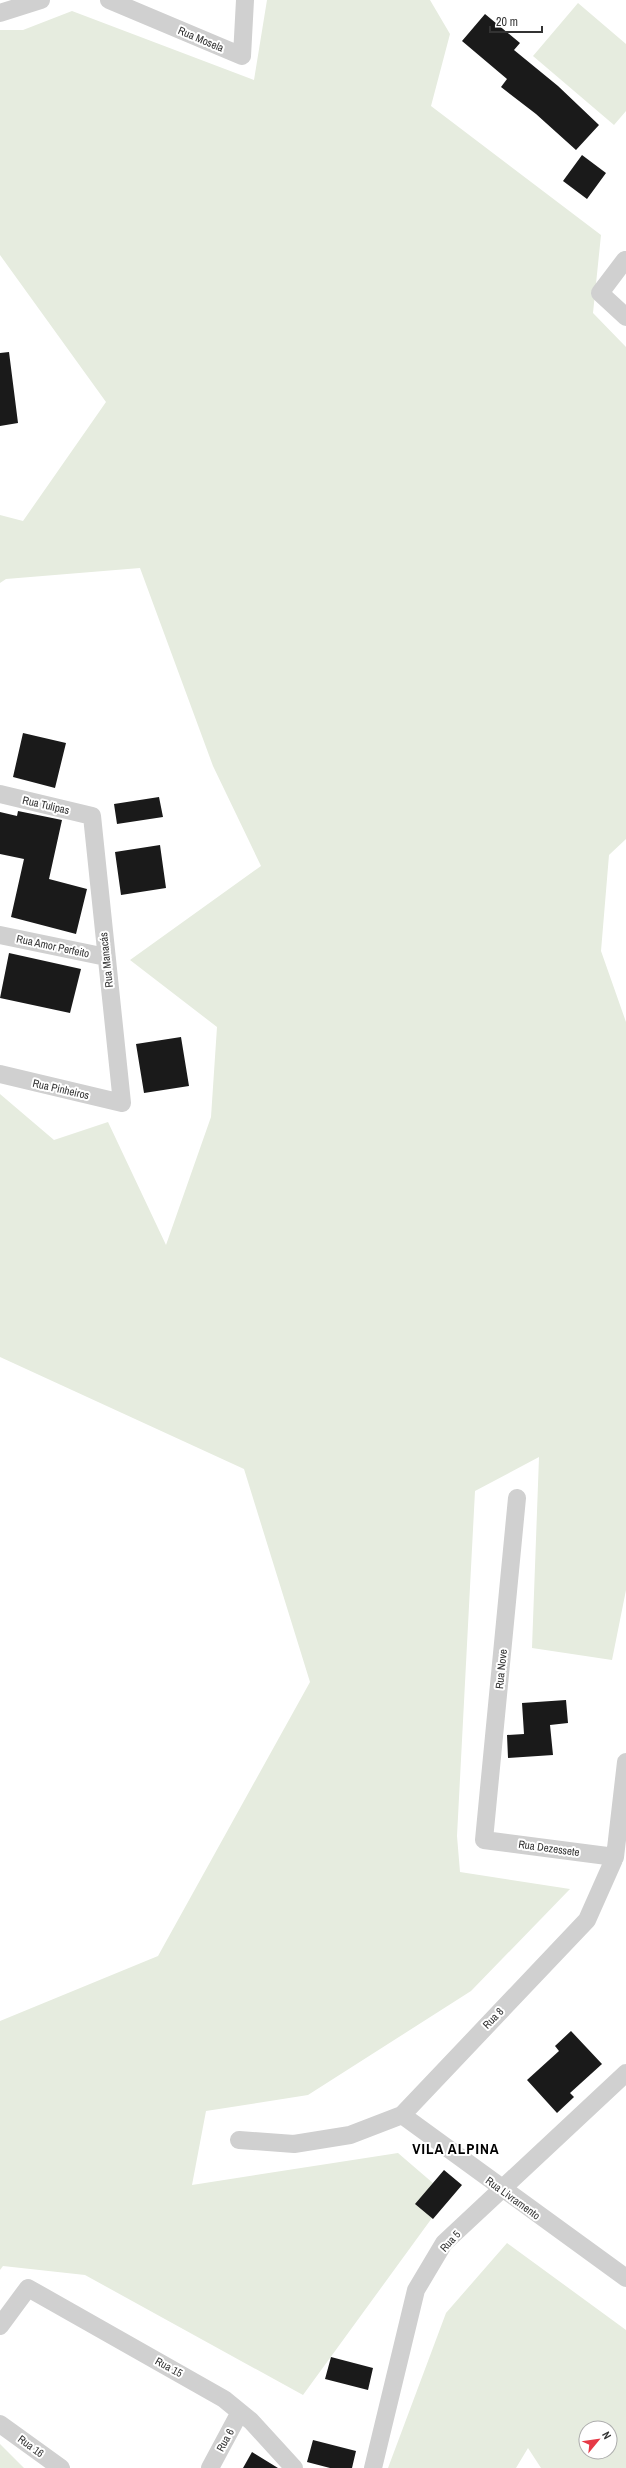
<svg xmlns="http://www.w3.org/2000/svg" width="626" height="2468" font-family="'Archivo Narrow',sans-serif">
<rect width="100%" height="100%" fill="#fff"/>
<path fill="#e6ecdf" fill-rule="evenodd" d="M267,0H430L450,34L431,106L601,235L593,313L626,347V839L609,855L601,951L626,1022V1590L612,1660L532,1648L539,1457L475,1491L457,1836L460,1872L570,1889L471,1991L308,2095L206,2111L192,2185L398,2153L448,2196L303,2395L85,2275L3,2266L0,2270V2021L158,1956L310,1682L244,1469L0,1357V1094L54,1140L108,1122L166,1245L211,1117L217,1027L130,960L261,866L213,766L140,568L6,579L0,583V515L23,521L106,402L0,255V30H23L72,11L254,80Z
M578,3L626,44V111L614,125L533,56Z
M507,2243L626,2330V2468H541L528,2448L516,2468H388L446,2313ZM586,2428H610V2452H586Z
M0,2444L24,2468H0Z"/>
<path fill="#1a1a1a" d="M485,14L520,43L514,50L558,86L599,125L576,150L536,114L501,87L507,79L462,41Z
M582,155L606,173L587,199L563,181Z
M9,352L18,423L0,426V353Z
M23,733L66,743L55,788L13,777Z
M159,797L163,817L117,824L114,804Z
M18,811L62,820L49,879L87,889L76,934L11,917L24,859L0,854V812L17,816Z
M160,845L166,888L121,895L115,852Z
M9,953L81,969L70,1013L0,998Z
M181,1037L189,1086L144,1093L136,1044Z
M566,1700L568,1723L550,1725L553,1755L508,1758L507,1735L524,1734L522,1703Z
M571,2031L602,2064L570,2093L574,2097L557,2113L527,2080L559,2051L555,2046Z
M444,2170L462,2185L433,2219L415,2204Z
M331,2357L373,2368L368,2390L325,2379Z
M313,2440L356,2451L352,2468H330L307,2462Z
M252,2452L278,2468H243Z"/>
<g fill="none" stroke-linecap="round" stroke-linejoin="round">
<path stroke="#d0d0d0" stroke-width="18" d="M109,0L242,56L245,0
M0,13L41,0
M625,260L600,293L626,317
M0,794L92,816L122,1103L0,1074
M0,935L106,957
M517,1498L484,1840L615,1857
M402,2115L626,2278
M239,2140L294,2144L350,2135L402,2115L587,1920L615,1857L626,1762
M0,2326L28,2288L224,2399L251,2421L294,2468
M0,2424L61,2468
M210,2468L240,2412
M373,2468L416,2290L444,2243L626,2073"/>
</g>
<g text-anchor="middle" stroke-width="4" stroke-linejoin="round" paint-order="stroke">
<g font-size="11" fill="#333" stroke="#fff">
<text transform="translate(201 39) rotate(23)" y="4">Rua Mosela</text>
<text transform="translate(46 805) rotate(13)" y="4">Rua Tulipas</text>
<text transform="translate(53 946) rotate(12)" y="4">Rua Amor Perfeito</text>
<text transform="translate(106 960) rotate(-96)" y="4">Rua Manacás</text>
<text transform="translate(61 1089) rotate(13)" y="4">Rua Pinheiros</text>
<text transform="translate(501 1669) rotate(-84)" y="4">Rua Nove</text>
<text transform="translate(549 1848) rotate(8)" y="4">Rua Dezessete</text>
<text transform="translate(493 2018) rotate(-46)" y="4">Rua 8</text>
<text transform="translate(513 2198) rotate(36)" y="4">Rua Livramento</text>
<text transform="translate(450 2241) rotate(-48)" y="4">Rua 5</text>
<text transform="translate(169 2367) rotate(29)" y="4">Rua 15</text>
<text transform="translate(225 2440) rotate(-61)" y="4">Rua 6</text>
<text transform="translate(31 2446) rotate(36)" y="4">Rua 16</text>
</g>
<g font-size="15" font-weight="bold" letter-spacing="1" fill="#000" stroke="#fff">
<text x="456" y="2154">VILA ALPINA</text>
</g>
</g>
<g transform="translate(598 2440) rotate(61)"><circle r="19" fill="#ffffff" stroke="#adadad"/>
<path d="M0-3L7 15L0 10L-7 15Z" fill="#e63946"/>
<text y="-6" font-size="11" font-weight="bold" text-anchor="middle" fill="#333333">N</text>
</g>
<path d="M490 26v6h52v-6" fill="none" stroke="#333333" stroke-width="2"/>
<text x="496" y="26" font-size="12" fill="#333333" stroke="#ffffff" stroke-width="3" paint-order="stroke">20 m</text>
</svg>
